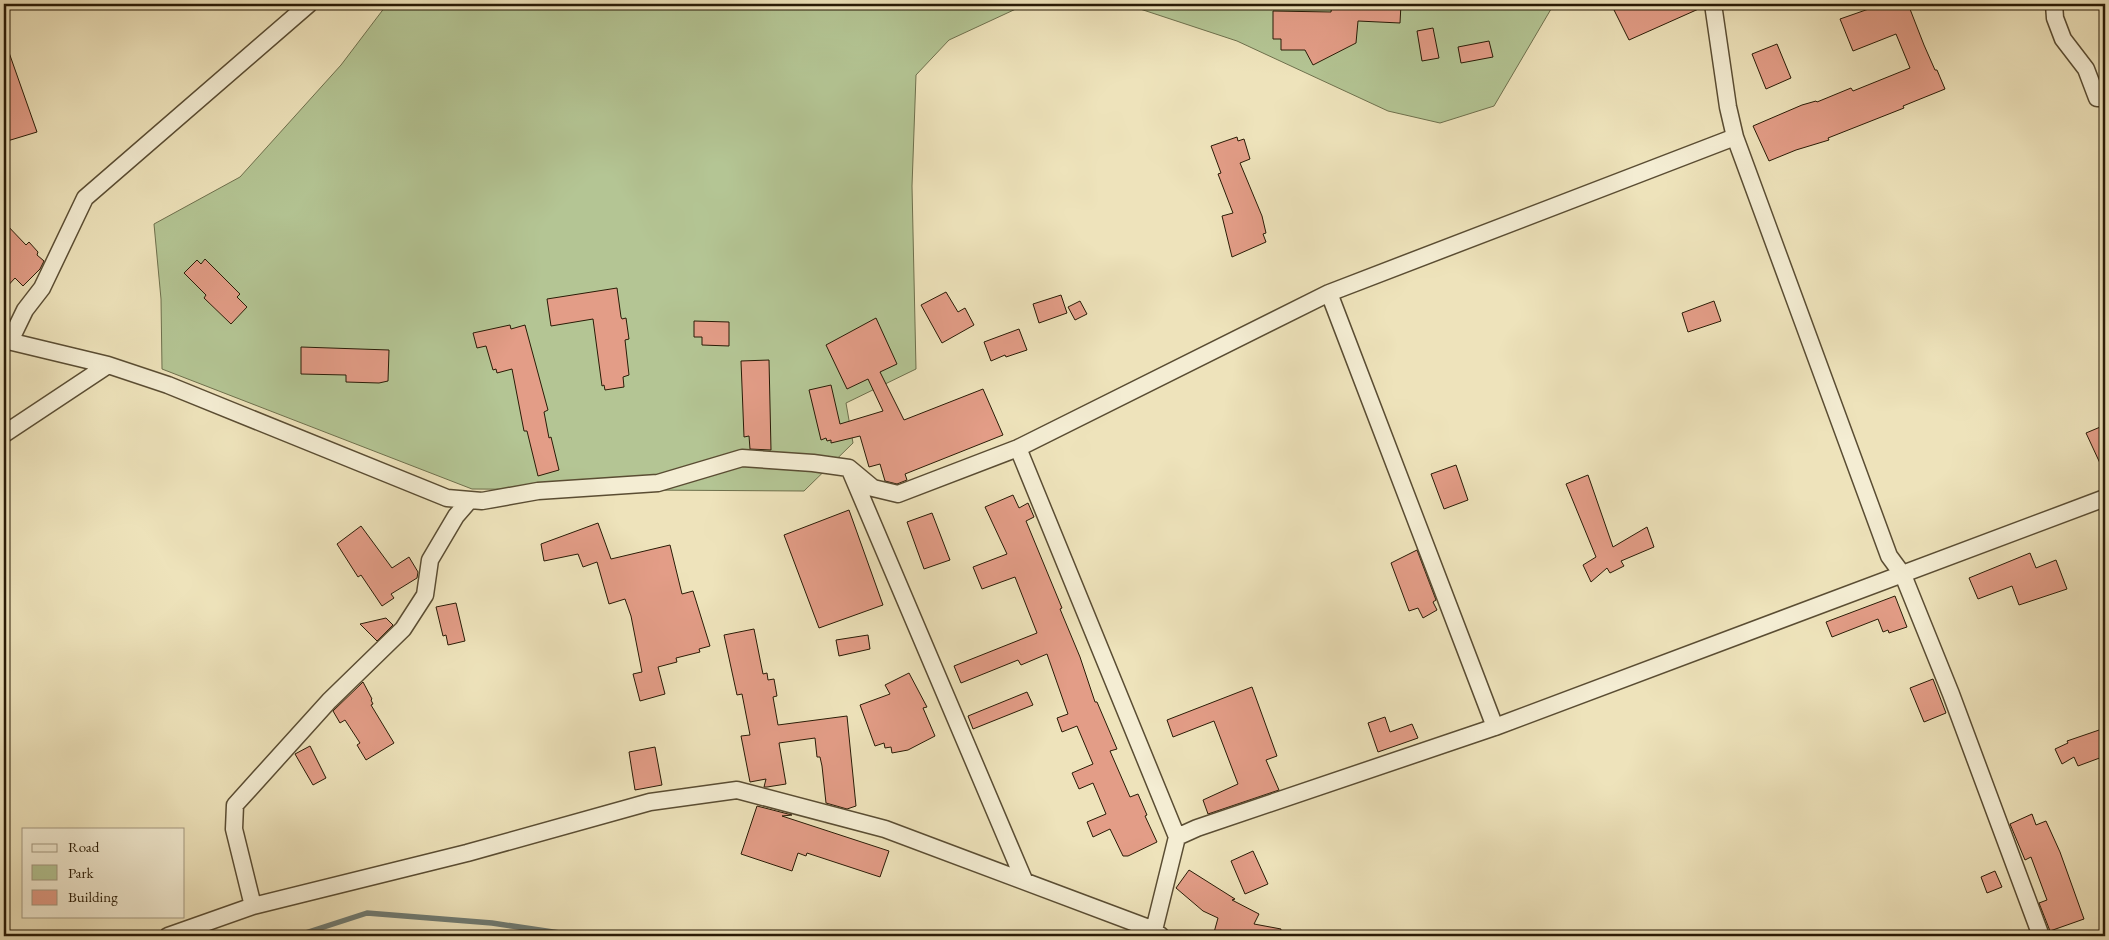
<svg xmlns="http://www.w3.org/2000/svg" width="2109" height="940" font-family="'EB Garamond',serif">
<rect width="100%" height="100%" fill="#eee3bb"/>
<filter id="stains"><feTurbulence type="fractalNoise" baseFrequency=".004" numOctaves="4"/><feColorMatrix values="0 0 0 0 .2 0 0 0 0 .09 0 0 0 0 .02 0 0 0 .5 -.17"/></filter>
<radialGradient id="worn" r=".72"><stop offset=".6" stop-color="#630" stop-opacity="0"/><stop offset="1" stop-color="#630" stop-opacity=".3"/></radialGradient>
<path fill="#b4c594" stroke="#6e704d" d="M385,4H1044L1018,8L949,40L916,75L912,186L916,369L846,403L853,443L804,491L472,489L162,369L161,299L154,224L240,177L341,65L385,7Z
M1125,4H1554L1494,106L1440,123L1388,111L1237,41Z"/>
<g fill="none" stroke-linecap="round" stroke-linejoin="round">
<path stroke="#6f7b73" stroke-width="5.5" d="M296,936L367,913L492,923L580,936"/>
</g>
<path fill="#e39d87" stroke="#291b06" d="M1332,4H1401L1400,23L1358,21L1356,43L1313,65L1305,50H1281V39H1273V11L1331,12Z
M1611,4H1703V7L1629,40Z
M1883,4H1908L1924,45L1935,70H1937L1945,89L1903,106L1904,108L1828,138L1829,140L1796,150L1769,161L1753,126L1802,105L1816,101L1817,102L1851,88L1853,91L1910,68L1896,34L1853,51L1840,19Z
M1433,28L1439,58L1422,61L1417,31Z
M1489,41L1493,57L1461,63L1458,47Z
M4,44H6L37,132L4,142Z
M1777,44L1791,78L1766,89L1752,54Z
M1237,137L1238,141L1244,139L1250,159L1240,163L1262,216L1266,233L1263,234L1266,242L1232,257L1222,216L1233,213L1218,174L1221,173L1211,146Z
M4,222L26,245L29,242L38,252L37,255L44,261L40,269L23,286L15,278L4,290Z
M205,259L240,294L237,297L247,307L231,324L204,298L206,295L184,273L197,260L201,264Z
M617,288L621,317L622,319L626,318L629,339L625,340L629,375L623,377L624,387L605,390L604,385L602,386L593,319L551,326L547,299Z
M946,292L958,312L965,308L974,325L942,343L921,305Z
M1061,295L1067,313L1039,323L1033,304Z
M1080,301L1087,314L1075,320L1068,307Z
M1714,301L1721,321L1688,332L1682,313Z
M876,318L897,364L880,372L904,420L983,389L1003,435L905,474L907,480L897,484L885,481L880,464L869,467L860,436L831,443V440L827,441L826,438L821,440L809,390L831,385L840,424L883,411L868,379L847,389L826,345Z
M694,321L729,322V346L702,345V337H694Z
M510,325L511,329L525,325L548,410L544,412L549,438L551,437L559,470L538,476L527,431H524L512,369L497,373L496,369L493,370L486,346L477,348L473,333Z
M1019,329L1027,350L1006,357L1005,355L991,361L984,342Z
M301,347L389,350L388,381L379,383L346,382V375L301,374Z
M769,360L771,450L750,449L749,436L744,437L741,361Z
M2105,425V474L2086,433Z
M1456,465L1468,500L1444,509L1431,474Z
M1588,475L1613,547L1647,527L1654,547L1621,561L1624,566L1610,573L1607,568L1591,582L1583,565L1596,557L1566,484Z
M1013,495L1019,508L1028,503L1034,517L1026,521L1062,608L1060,609L1080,657L1095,702H1097L1117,749L1110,751L1130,797L1138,794L1147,815L1145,816L1157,842L1128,856H1123L1110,829L1093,837L1087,822L1106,814L1093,783L1079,789L1072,773L1093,764L1077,726L1062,732L1057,718L1068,714L1047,654L1021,665L1018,660L961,683L954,666L1037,633L1015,577L982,589L973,567L1007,554L985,507Z
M849,510L883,605L819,628L784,535Z
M932,513L950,560L924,569L907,522Z
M598,523L611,559L670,545L682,594L693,591L710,646L699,649L700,652L676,658L677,662L658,667L665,694L640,701L633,674L642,672L631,616L625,599L609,604L597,562L583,567L578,554L544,561L541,544Z
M361,526L392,568L409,557L418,572L417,578L391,594L394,598L382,606L361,575L358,577L337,544Z
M1417,550L1436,600L1433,602L1437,610L1423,618L1418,608L1409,611L1391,563Z
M2030,553L2036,568L2056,560L2067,589L2019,605L2012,586L1978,599L1969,578Z
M1895,596L1907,627L1889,633L1888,630L1883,632L1878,619L1832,637L1826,622Z
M456,603L465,641L448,645L446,635L443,636L436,607Z
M386,618L393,625L377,641L360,624Z
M754,629L763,674L767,673L768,680L774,679L777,696L773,697L778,725L847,716L856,806L847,809L826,803L822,766L820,757H817L815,738L779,743L786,784L767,787H764L766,779L750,782L741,736L750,735L742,694L737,695L724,635Z
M868,635L870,649L839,656L836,640Z
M909,673L927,707L923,708L935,736L908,750L892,753L891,747L885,748L884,743L875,746L860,705L890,694L885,685Z
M1933,679L1946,713L1924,722L1910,688Z
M363,682L372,699L371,700L373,704L371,705L394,743L366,760L357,745L360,743L345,720L340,723L333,711Z
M1252,687L1277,756L1266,760L1279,790L1208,814L1203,800L1238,784L1214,721L1173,737L1167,720Z
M1027,692L1033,705L973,729L968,716Z
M1385,717L1390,732L1412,724L1418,738L1378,752L1368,723Z
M2105,728V756L2078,766L2074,757L2062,764L2055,749L2068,743L2067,741Z
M310,746L326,778L313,785L295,754Z
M655,747L662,785L635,790L629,752Z
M757,806L792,815L782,816L889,851L880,877L807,853L806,856L798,853L792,871L741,854Z
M2032,814L2036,825L2046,821L2060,852L2084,919L2050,931L2039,903L2047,900L2031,857L2025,860L2010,824Z
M1253,851L1268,884L1245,894L1231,861Z
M1189,870L1235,899L1232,900L1259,914L1254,924L1281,929L1280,936H1213L1218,918L1203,911L1176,888Z
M1995,871L2002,887L1987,893L1981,877Z"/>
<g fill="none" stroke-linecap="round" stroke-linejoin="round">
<g stroke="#5a4d33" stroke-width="19">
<path id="minor" d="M1713,4L1728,107L1735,137L1889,556L1903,575L1951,694L2041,936
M2054,4L2055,18L2063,39L2086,69L2097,98H2105
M1329,293L1495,727
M4,340L108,365L168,385L447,498L482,501L538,491L658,483L742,458L813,463L849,468L873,488L898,494L1018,448L1329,293L1735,137
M10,341L25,310L42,288L85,198L309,4
M4,434L108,365
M1018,448L1177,837L1154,930L1149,936
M850,470L1024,880
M1177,837L1197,828L1495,727L2105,498
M253,906L234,829L235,805L329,701L403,629L425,595L430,560L456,516L469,501
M168,936L253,906L467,853L650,802L737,790L885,829L1154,930L1161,936"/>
</g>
<use href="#minor" stroke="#f4edd3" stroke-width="16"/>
</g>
<rect width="2109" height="940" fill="none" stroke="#eee3bb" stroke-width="20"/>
<rect x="5" y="5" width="2099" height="930" fill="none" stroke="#291b06" stroke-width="2.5"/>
<rect x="10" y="10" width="2089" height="920" fill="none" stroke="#291b06"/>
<rect x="22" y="828" width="162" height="90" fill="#f4edd3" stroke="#a39981"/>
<rect x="32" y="844" width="25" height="8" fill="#f4edd3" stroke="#a39981"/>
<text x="68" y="852" font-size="15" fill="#291b06">Road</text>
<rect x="32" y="865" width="25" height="15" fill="#b4c594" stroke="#a39981"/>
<text x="68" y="878" font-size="15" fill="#291b06">Park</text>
<rect x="32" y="890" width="25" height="15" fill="#e39d87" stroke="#a39981"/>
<text x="68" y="902" font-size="15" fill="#291b06">Building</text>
<rect width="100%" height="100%" filter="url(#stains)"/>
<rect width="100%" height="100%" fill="url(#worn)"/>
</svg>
